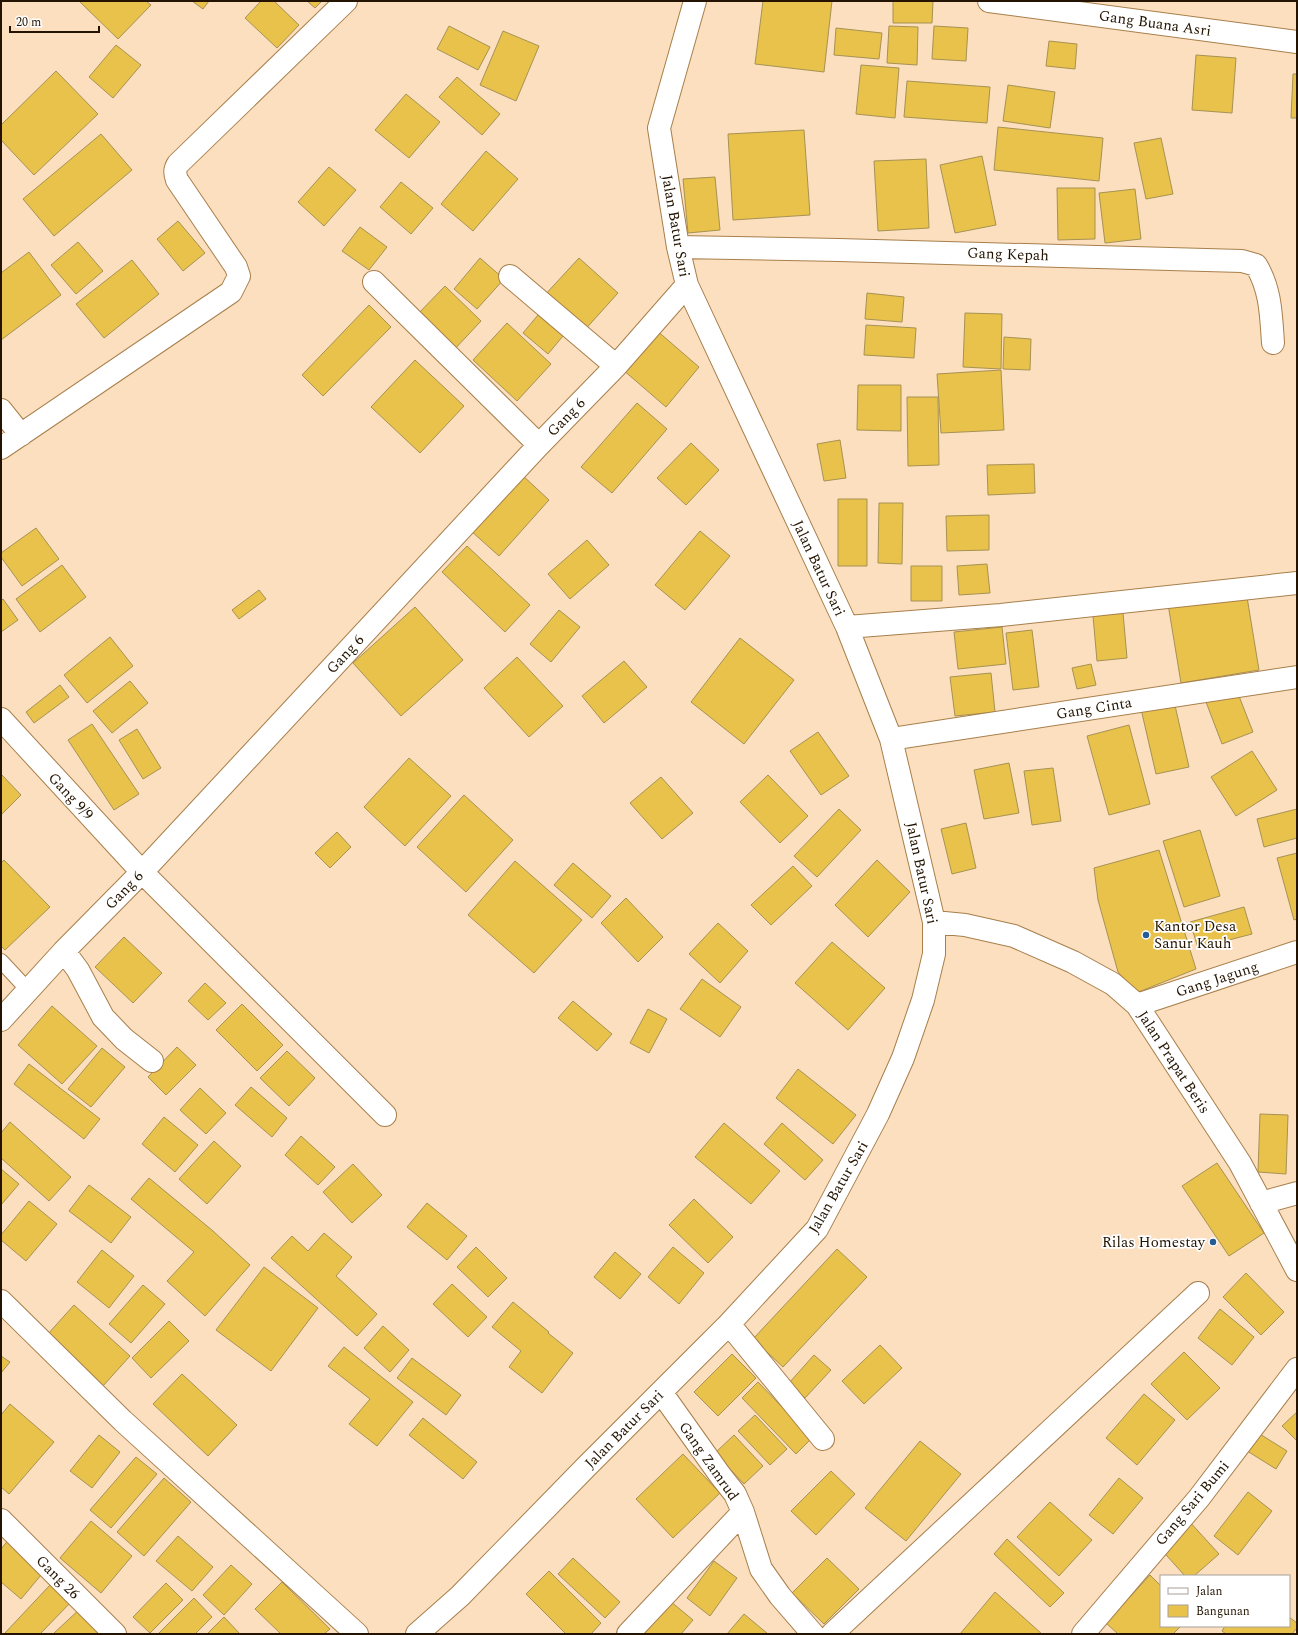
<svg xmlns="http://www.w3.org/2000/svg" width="1298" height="1635" font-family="Spectral,serif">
<rect width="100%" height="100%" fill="#fbdfbf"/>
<path fill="#e8c24a" stroke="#a79253" d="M79,1H146L151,5L118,39Z
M192,1H209L203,9Z
M261,1H274L299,25L277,48L245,18Z
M307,1H322L315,8Z
M763,1H832L824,72L755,64Z
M893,1H933L932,23H893Z
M449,26L490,47L478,70L437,49Z
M889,26L918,27L917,65L887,63Z
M934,26L968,28L966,61L932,59Z
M836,28L882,33L879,59L834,55Z
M503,31L539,46L516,101L480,85Z
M1049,41L1077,44L1075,69L1046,66Z
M116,45L141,65L113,98L89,77Z
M1196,55L1236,58L1232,113L1192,110Z
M861,65L899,68L895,118L856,114Z
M56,71L98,114L34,175L1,140V125Z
M1293,74H1297V118H1291Z
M457,77L500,114L482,135L439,97Z
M907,81L990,87L987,123L904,117Z
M1008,85L1055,92L1050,128L1003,121Z
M406,94L440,122L409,158L375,130Z
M998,127L1103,138L1099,181L994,170Z
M804,130L810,215L733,220L728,134Z
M101,134L132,170L54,236L23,199Z
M1161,138L1173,194L1146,199L1134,143Z
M486,151L518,179L473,231L441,204Z
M982,156L996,225L955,233L940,165Z
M926,159L929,228L878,231L874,161Z
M329,167L356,190L324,226L298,202Z
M715,177L720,230L688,233L683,179Z
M401,182L433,208L411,234L380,207Z
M1057,188H1095V239L1058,240Z
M1135,189L1141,239L1105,243L1099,193Z
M178,221L205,253L183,271L157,239Z
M360,227L387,247L369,270L342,251Z
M78,242L103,271L76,294L51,265Z
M29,252L61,295L1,340V273Z
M480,258L504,279L477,309L454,289Z
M579,258L618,293L582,333L543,297Z
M132,260L159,294L104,338L76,304Z
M445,286L481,321L452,352L415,317Z
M867,293L904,297L902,322L865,319Z
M369,305L391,327L323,396L302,375Z
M965,313L1002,314L1001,369L963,367Z
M538,315L563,336L548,354L523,333Z
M507,323L551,364L517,401L473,360Z
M866,325L916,328L914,358L864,355Z
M655,329L699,367L666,407L622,369Z
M1004,337L1031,339L1030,370L1003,369Z
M415,360L464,406L420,453L371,407Z
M1001,370L1004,430L941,433L937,374Z
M858,385H901V431L857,430Z
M907,397H938L939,465L908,466Z
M637,403L667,429L612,493L581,467Z
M840,440L846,478L824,481L817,444Z
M691,443L719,470L686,505L657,478Z
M1034,464L1035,493L988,495L987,465Z
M521,474L549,500L499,556L470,530Z
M838,499H867V566H838Z
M879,503H903L902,564L878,563Z
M989,515V550L947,551L946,516Z
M36,528L59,559L22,586L1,557V553Z
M700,531L730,556L685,610L655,585Z
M587,540L609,565L570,599L548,574Z
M467,546L530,605L505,632L442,572Z
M987,564L990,593L959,595L957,566Z
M62,565L86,597L40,632L16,599Z
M911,566H942V601H911Z
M259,590L266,599L239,619L232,610Z
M1246,591L1259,670L1181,683L1168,604Z
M3,599L18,620L1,632V601Z
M415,607L463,660L401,716L353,663Z
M559,610L580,627L551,662L530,644Z
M1123,613L1127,658L1097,661L1093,616Z
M1002,627L1006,664L958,669L954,632Z
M1032,630L1039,687L1013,690L1006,633Z
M110,637L133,666L87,703L64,675Z
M740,638L794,680L744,744L691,702Z
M517,657L563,706L529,737L484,688Z
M624,661L647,687L604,723L582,696Z
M1091,664L1096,685L1077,689L1072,668Z
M991,673L995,712L955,716L950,677Z
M130,681L148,703L112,733L93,711Z
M60,685L69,697L34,723L26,712Z
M1237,691L1253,732L1222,744L1206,702Z
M1174,701L1189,767L1156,774L1141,709Z
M92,724L139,794L114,810L68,740Z
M1129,725L1150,804L1109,815L1087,736Z
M137,729L161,768L143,779L119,740Z
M818,732L849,776L821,795L790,751Z
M1252,751L1277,790L1236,816L1211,777Z
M409,758L451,796L405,846L364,807Z
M1009,763L1019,813L984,819L974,770Z
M1053,768L1061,821L1032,825L1024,771Z
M1,774L21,795L1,815Z
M768,775L808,816L780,843L740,802Z
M661,777L693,813L662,839L630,803Z
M464,795L513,840L466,892L417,847Z
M839,809L861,830L817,877L794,856Z
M1297,809V838L1264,847L1257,819Z
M966,823L976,868L952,874L941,829Z
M1200,830L1220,896L1184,907L1163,841Z
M337,832L351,847L330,868L315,853Z
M1159,850L1196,969L1136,993L1118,972L1098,900L1094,868Z
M1297,853V919L1294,920L1277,858Z
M4,860L50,907L5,950L1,946V863Z
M877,860L910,892L868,937L835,905Z
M515,861L582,920L534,973L468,915Z
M573,863L611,896L592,918L554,885Z
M793,866L812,886L771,925L751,905Z
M626,898L663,937L638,962L601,923Z
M1244,907L1252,934L1198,948L1190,922Z
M718,923L748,951L720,983L689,954Z
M124,937L162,973L133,1003L95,967Z
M832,942L885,988L848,1030L795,983Z
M702,979L741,1007L720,1037L680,1009Z
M205,983L226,1003L208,1020L188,1001Z
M573,1001L612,1034L597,1051L558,1018Z
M242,1004L283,1045L257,1071L216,1030Z
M52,1006L97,1046L62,1084L18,1045Z
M648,1009L667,1019L649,1053L630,1043Z
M177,1047L196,1065L166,1095L148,1077Z
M102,1048L125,1067L91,1107L68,1089Z
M287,1051L315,1078L289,1106L260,1078Z
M29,1064L100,1119L84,1139L14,1084Z
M798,1069L856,1115L833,1144L776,1098Z
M251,1087L287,1118L272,1137L235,1105Z
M200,1088L226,1113L206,1134L180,1110Z
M1260,1114L1288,1115L1286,1174L1258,1172Z
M164,1117L198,1145L175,1172L142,1144Z
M10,1122L71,1177L49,1201L1,1158V1133Z
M724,1123L780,1171L751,1204L695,1157Z
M782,1123L823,1160L805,1180L764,1144Z
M301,1136L335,1167L318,1185L285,1155Z
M214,1141L241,1166L207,1204L179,1179Z
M1217,1163L1264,1233L1229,1256L1182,1186Z
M353,1164L382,1195L352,1223L323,1192Z
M1,1169L19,1184L1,1205Z
M149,1178L213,1231L250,1265L205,1316L167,1281L194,1252L131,1199Z
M89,1185L131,1217L111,1243L69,1211Z
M694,1199L733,1237L708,1263L669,1225Z
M29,1201L57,1224L26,1261L1,1240V1235Z
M427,1203L467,1236L447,1260L407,1227Z
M324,1233L352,1257L336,1276L377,1314L357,1336L271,1258L292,1236L308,1251Z
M476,1247L507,1278L488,1297L457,1267Z
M673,1247L704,1273L679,1304L648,1277Z
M837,1249L867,1277L783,1367L753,1339Z
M102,1250L134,1276L109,1308L77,1282Z
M615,1252L641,1274L620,1299L594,1277Z
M264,1267L318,1308L271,1371L216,1330Z
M1246,1273L1284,1312L1261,1335L1223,1297Z
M452,1284L487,1317L468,1337L433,1304Z
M143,1285L165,1304L131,1343L109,1324Z
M513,1302L549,1332L548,1333L573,1353L542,1393L509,1367L521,1351L492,1327Z
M74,1305L130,1356L103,1386L47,1335Z
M1220,1309L1254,1337L1232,1365L1198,1338Z
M169,1321L189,1341L151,1378L132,1358Z
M383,1326L409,1350L390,1372L364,1348Z
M880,1345L902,1368L864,1404L842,1381Z
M344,1347L413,1402L377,1446L349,1424L370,1399L328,1366Z
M1184,1352L1220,1388L1187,1420L1151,1384Z
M732,1354L756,1378L718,1416L694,1392Z
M814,1355L831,1370L805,1398L789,1383Z
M1,1356L10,1362L1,1373Z
M412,1358L461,1395L446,1415L397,1378Z
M182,1374L237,1425L208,1456L153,1404Z
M758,1382L812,1438L796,1454L742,1398Z
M1144,1394L1175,1420L1137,1465L1106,1438Z
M10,1404L54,1442L9,1494L1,1487V1415Z
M1297,1412V1441L1282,1426Z
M755,1415L787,1449L770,1465L738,1431Z
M423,1418L477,1462L463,1479L409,1435Z
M1255,1431L1287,1451L1276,1469L1244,1449Z
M99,1435L120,1452L92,1488L70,1471Z
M734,1435L763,1466L744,1484L715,1453Z
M920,1441L961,1474L906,1541L865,1508Z
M683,1454L720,1493L673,1538L636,1499Z
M136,1457L157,1474L111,1528L90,1510Z
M831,1471L855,1494L816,1535L791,1511Z
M164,1478L191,1502L144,1556L117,1532Z
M1119,1478L1143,1498L1113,1534L1089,1515Z
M1248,1492L1272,1511L1238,1555L1214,1536Z
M1050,1502L1092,1540L1059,1576L1017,1537Z
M1188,1520L1219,1554L1194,1576H1185L1159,1547Z
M91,1521L132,1556L101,1593L60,1558Z
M178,1536L213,1567L192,1591L156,1561Z
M10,1538L47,1568L21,1599L1,1582V1549Z
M1007,1539L1064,1593L1050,1607L994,1554Z
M573,1558L620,1602L605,1618L558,1574Z
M827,1558L859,1589L824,1624L792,1593Z
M714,1561L737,1578L710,1616L687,1598Z
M231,1565L252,1584L224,1615L203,1595Z
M549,1571L601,1623L591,1634H566L526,1594Z
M1150,1575L1161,1586V1626H1181L1173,1634H1118L1106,1623Z
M282,1582L330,1629L324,1634H281L255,1609Z
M166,1583L183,1600L150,1633L133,1617Z
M51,1584L71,1602L40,1634H4Z
M995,1592L1042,1634H960Z
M194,1598L212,1617L195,1634H158Z
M670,1601L693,1620L681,1634H642Z
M83,1606L103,1628L97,1634H53Z
M744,1614L768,1634H727Z
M224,1617L240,1634H207Z
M1289,1617L1297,1623V1628L1292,1634H1226L1222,1631L1225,1626H1289Z"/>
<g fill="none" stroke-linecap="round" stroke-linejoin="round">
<g stroke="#a87f4b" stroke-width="16">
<path id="service" d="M1,961L29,991"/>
</g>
<g stroke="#a87f4b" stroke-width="24">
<path id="minor" d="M989,1L1297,42
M678,247L839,250L1242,261L1256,265C1271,290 1271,315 1273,343
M510,276L616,366
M374,282L539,445
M1,410L21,435
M1,448L231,292L239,276L236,267L177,180C175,174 174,170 178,164L346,1
M847,627L1001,615L1297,583
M1,719L142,872L385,1115
M891,739L1297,677
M934,922L965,925L1014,936L1073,962L1113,984L1137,1005L1240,1163L1297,1270
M64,951L78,970L103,1017L124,1039L152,1061
M1137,1005L1297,952
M1,1020L64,951L142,872L539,445L616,366L687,285
M1261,1203L1297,1193
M1,1301L123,1421L357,1634
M729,1324L823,1439
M661,1392L720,1475L735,1494L743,1512L761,1569L780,1596L813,1634
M1,1520L115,1634
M417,1634L460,1596L586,1467L729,1324L817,1229L878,1114L903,1058L923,1000L934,954V922L891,739L847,627L687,285L678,247L659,128L695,1
M628,1634L743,1512
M832,1634L1198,1293
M1083,1634L1199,1498L1297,1369"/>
</g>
<use href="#service" stroke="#fff" stroke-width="14"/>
<use href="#minor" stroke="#fff" stroke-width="22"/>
</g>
<g fill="#245c94" stroke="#fff" stroke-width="1.5">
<circle cx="1146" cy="935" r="4"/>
<circle cx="1213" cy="1242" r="4"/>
</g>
<g text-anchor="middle" stroke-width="3.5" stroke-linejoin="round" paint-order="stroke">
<g font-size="15" fill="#231300" stroke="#fff">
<text transform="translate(1155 23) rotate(8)" y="5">Gang Buana Asri</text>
<text transform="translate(676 226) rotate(80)" y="5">Jalan Batur Sari</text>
<text transform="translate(1008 254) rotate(2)" y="5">Gang Kepah</text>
<text transform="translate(566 417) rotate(-46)" y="5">Gang 6</text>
<text transform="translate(819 568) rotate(65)" y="5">Jalan Batur Sari</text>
<text transform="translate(345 654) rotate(-47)" y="5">Gang 6</text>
<text transform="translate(1094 708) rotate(-9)" y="5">Gang Cinta</text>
<text transform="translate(71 796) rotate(47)" y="5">Gang 9/9</text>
<text transform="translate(922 873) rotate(78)" y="5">Jalan Batur Sari</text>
<text transform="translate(124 890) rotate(-46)" y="5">Gang 6</text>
<text transform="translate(1217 979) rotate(-18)" y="5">Gang Jagung</text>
<text transform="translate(1174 1062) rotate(57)" y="5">Jalan Prapat Beris</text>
<text transform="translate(838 1187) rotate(-60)" y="5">Jalan Batur Sari</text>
<text transform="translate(624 1429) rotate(-45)" y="5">Jalan Batur Sari</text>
<text transform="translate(709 1461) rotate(55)" y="5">Gang Zamrud</text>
<text transform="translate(1192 1503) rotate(-50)" y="5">Gang Sari Bumi</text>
<text transform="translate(58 1577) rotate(45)" y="5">Gang 26</text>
</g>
<g font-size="15" fill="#231300" stroke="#fff" text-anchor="start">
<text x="1154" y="931">Kantor Desa<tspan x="1154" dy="17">Sanur Kauh</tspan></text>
<text x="1205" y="1247" text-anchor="end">Rilas Homestay</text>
</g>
</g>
<rect width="1298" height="1635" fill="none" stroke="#231300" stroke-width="4"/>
<rect x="1160" y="1575" width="130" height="52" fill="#ffffff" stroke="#a7a199"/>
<rect x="1168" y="1588" width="20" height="6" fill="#ffffff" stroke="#a7a199"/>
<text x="1196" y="1595" font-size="12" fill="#231300">Jalan</text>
<rect x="1168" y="1605" width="20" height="12" fill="#e8c24a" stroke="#a7a199"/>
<text x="1196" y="1615" font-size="12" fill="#231300">Bangunan</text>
<path d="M10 26v6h89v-6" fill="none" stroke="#231300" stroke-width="2"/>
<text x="16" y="26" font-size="12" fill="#231300" stroke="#ffffff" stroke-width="3" paint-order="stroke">20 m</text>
</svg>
